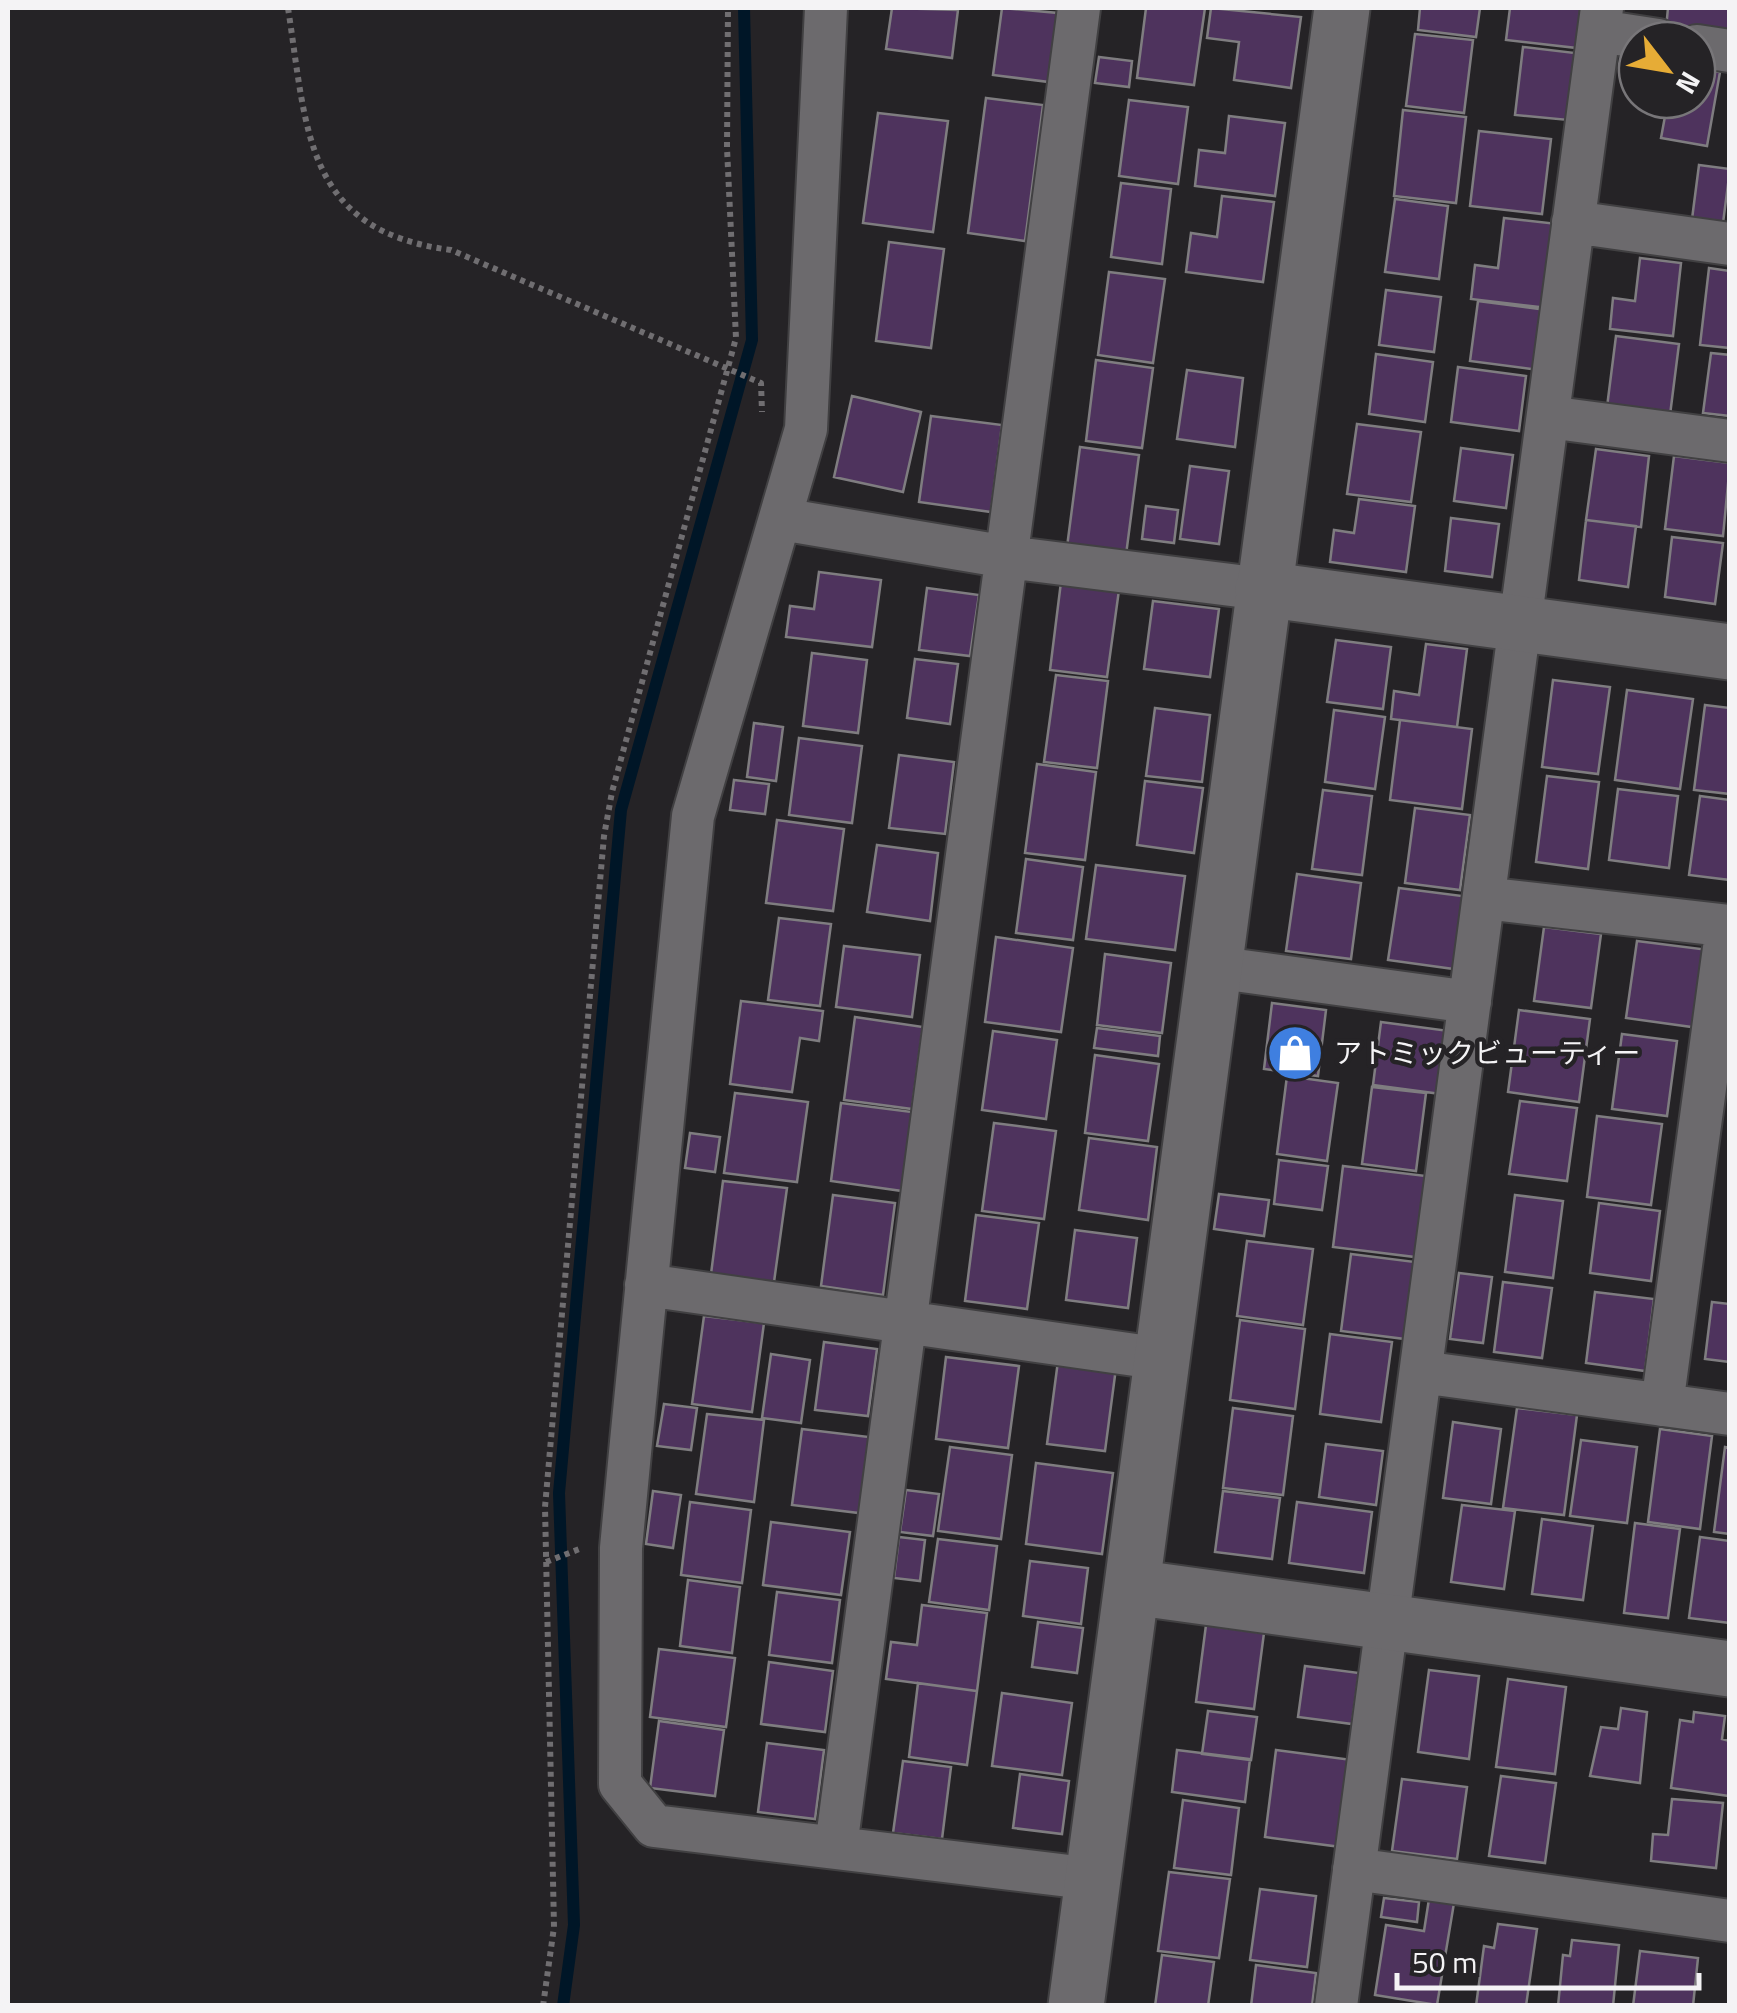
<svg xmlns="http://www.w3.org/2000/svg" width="1737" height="2013" font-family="'Titillium Web','Noto Sans JP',sans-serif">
<rect width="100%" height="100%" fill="#252326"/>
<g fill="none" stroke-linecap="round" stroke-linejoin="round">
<path stroke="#001627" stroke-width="12" d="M563,2006L574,1925L559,1493L621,810L752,340L744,8"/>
</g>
<path fill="#4e335d" stroke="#7f7d80" stroke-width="2.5" d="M892,8L958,10L952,58L886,49Z
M1002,8L1058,13L1049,82L993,75Z
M1146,8H1205L1194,85L1137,78Z
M1211,8L1301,17L1291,88L1234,80L1239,42L1207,38Z
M1420,8H1480L1476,37L1418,30Z
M1510,8H1582L1577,48L1506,40Z
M1668,8H1730L1728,35L1666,29Z
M1415,34L1473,40L1464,113L1406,106Z
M1523,47L1575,53L1568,120L1515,115Z
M1099,57L1132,61L1129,87L1095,83Z
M1697,68L1720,72L1707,146L1661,138L1668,100H1697Z
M986,98L1043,105L1025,241L968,233Z
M1129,100L1188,107L1178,184L1119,176Z
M1403,110L1466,117L1456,203L1394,196Z
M878,113L948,121L933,232L863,223Z
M1229,116L1285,123L1275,196L1195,186L1199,150L1225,153Z
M1479,131L1551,139L1542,214L1470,206Z
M1699,165L1730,169L1723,223L1692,219Z
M1121,183L1171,189L1162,264L1111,257Z
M1222,196L1274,202L1263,282L1186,272L1191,233L1217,237Z
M1395,199L1448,206L1439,279L1385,272Z
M1504,218L1558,224L1548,308L1471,299L1475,265L1498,268Z
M889,242L944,249L931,348L876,341Z
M1640,258L1681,263L1673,336L1610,329L1613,298L1635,301Z
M1709,268L1730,271V348L1700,345Z
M1109,272L1165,279L1153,363L1098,355Z
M1386,290L1441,297L1434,352L1379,345Z
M1478,301L1547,310L1539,370L1470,361Z
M1616,336L1679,344L1670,415L1607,407Z
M1711,353L1730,355V416L1703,413Z
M1376,354L1433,362L1425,422L1369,414Z
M1096,360L1153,368L1142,448L1086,441Z
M1458,367L1526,376L1519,431L1451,422Z
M1187,370L1243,378L1235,447L1177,439Z
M852,396L921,412L903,492L834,477Z
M931,416L1002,425L991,512L919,502Z
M1357,424L1421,432L1411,502L1347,494Z
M1080,447L1139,455L1126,555L1067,547Z
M1461,448L1513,455L1506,508L1454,501Z
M1596,449L1649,456L1641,527L1586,520Z
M1674,456L1730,463L1723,536L1665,529Z
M1190,466L1229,471L1219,544L1180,539Z
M1359,499L1415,506L1406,572L1330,562L1334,530L1354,533Z
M1146,506L1178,510L1174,543L1142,539Z
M1451,518L1499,524L1492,577L1445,571Z
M1586,520L1636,526L1628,587L1579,580Z
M1672,537L1723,543L1715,604L1665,597Z
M819,572L881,580L872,647L786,637L790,606L814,609Z
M1061,582L1119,590L1107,677L1050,670Z
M927,588L979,595L970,656L919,650Z
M1153,601L1219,609L1210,677L1144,669Z
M1336,640L1391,647L1383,709L1327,702Z
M1426,644L1467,649L1457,727L1391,719L1394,691L1419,695Z
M812,653L867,660L858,733L803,726Z
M915,659L958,664L950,724L907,718Z
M1056,675L1108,681L1097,768L1044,762Z
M1553,680L1610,687L1598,774L1542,767Z
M1627,690L1693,699L1680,789L1615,780Z
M1705,705L1730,708V794L1694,790Z
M1155,708L1210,715L1202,782L1146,776Z
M1334,710L1385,717L1375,789L1325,782Z
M1400,720L1472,729L1462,809L1390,800Z
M754,723L783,727L776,781L747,777Z
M799,738L862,746L852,823L789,815Z
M899,755L954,762L945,834L889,828Z
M1037,764L1096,772L1085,860L1025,853Z
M1547,776L1599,782L1588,869L1536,862Z
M734,780L769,784L765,814L730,810Z
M1145,781L1203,788L1194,853L1137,845Z
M1618,789L1678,796L1669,868L1609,860Z
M1323,790L1372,796L1362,875L1312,869Z
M1700,796L1730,800V880L1689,875Z
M1415,808L1470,815L1460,890L1405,883Z
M777,820L844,829L833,911L766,903Z
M877,845L938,853L930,921L867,912Z
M1026,859L1083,867L1073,940L1016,933Z
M1096,865L1185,876L1175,950L1086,939Z
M1297,874L1361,883L1351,959L1286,951Z
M1399,888L1470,897L1461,970L1388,960Z
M779,918L831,924L820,1006L768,1000Z
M1544,927L1601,934L1591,1008L1534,1001Z
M996,937L1073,948L1061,1032L985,1022Z
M1637,941L1709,950L1699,1028L1626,1018Z
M844,946L920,955L912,1017L836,1007Z
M1105,954L1171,963L1162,1033L1097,1025Z
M741,1001L823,1011L819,1041L800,1038L792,1092L730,1084Z
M1272,1003L1326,1010L1318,1076L1264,1069Z
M1519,1010L1590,1019L1579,1102L1508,1092Z
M855,1017L923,1027L912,1109L844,1100Z
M1381,1022L1449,1031L1441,1094L1373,1085Z
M1097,1028L1160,1036L1158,1056L1094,1048Z
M993,1031L1057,1040L1046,1119L982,1110Z
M1622,1034L1677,1041L1667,1116L1612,1109Z
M1095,1055L1159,1064L1148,1141L1085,1133Z
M1287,1076L1338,1083L1327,1161L1277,1154Z
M1372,1087L1426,1093L1416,1171L1362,1164Z
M735,1093L808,1102L797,1182L724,1173Z
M1520,1101L1577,1108L1567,1181L1509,1174Z
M841,1103L912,1112L902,1191L831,1181Z
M1597,1116L1662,1124L1651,1205L1587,1197Z
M994,1123L1056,1131L1044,1219L982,1211Z
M690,1133L720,1137L715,1172L685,1168Z
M1089,1138L1157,1147L1148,1220L1079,1210Z
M1279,1160L1328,1166L1322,1210L1274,1204Z
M1343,1166L1426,1176L1415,1257L1333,1247Z
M723,1181L787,1188L774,1282L711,1274Z
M1219,1194L1269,1200L1264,1236L1214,1229Z
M833,1195L895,1203L883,1295L821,1286Z
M1515,1195L1563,1201L1553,1278L1505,1272Z
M1599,1203L1660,1211L1651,1281L1590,1273Z
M976,1215L1039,1223L1027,1309L965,1301Z
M1075,1230L1137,1238L1128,1308L1066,1300Z
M1247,1241L1313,1249L1303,1325L1237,1316Z
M1351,1254L1415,1262L1405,1339L1341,1331Z
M1459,1273L1492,1277L1483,1343L1450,1339Z
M1503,1282L1552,1288L1542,1358L1494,1352Z
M1595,1292L1654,1299L1645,1371L1586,1363Z
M1712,1302L1730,1304V1362L1705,1359Z
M704,1316L764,1323L752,1412L692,1404Z
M1240,1320L1305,1329L1295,1409L1230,1400Z
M1330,1334L1392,1342L1381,1422L1320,1414Z
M824,1342L877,1349L868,1416L815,1410Z
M771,1354L810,1360L801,1423L762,1418Z
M946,1357L1019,1366L1008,1448L936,1439Z
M1058,1361L1116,1368L1105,1451L1047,1444Z
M664,1404L697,1408L691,1450L657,1446Z
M1233,1408L1293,1416L1283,1495L1223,1488Z
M1517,1408L1577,1415L1564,1515L1503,1508Z
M707,1414L764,1420L754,1502L696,1494Z
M1453,1422L1501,1429L1491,1504L1443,1498Z
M802,1429L869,1437L859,1513L792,1505Z
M1660,1429L1712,1436L1700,1529L1648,1522Z
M1581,1440L1637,1447L1627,1523L1570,1516Z
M1326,1444L1383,1451L1376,1505L1319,1497Z
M950,1447L1012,1455L1001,1539L938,1531Z
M1725,1447L1730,1448V1534L1714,1532Z
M1036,1463L1113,1473L1102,1554L1026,1544Z
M906,1490L939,1494L933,1536L900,1532Z
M653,1491L681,1495L673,1548L646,1544Z
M1223,1491L1280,1498L1272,1559L1215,1552Z
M690,1502L751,1510L742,1583L681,1575Z
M1297,1502L1372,1512L1364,1573L1289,1563Z
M1462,1505L1515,1511L1504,1589L1451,1582Z
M1542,1519L1593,1526L1583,1600L1532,1594Z
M771,1522L850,1532L841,1595L763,1585Z
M1635,1523L1680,1529L1668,1618L1624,1613Z
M899,1537L925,1540L920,1581L894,1578Z
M1700,1537L1730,1541V1623L1689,1618Z
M938,1539L997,1546L989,1610L929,1602Z
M1030,1561L1088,1568L1081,1624L1023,1616Z
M688,1580L740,1587L732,1653L680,1646Z
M777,1592L840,1600L832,1663L769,1655Z
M922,1605L987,1613L977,1691L886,1679L891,1642L917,1645Z
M1038,1622L1083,1628L1077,1673L1032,1667Z
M1206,1625L1264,1633L1254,1709L1196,1702Z
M659,1649L735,1658L726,1727L650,1717Z
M769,1662L833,1671L825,1732L761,1724Z
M1305,1666L1359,1673L1352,1724L1298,1717Z
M1429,1670L1479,1676L1469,1759L1418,1752Z
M1508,1679L1566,1687L1555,1774L1496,1767Z
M918,1683L977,1691L967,1765L909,1757Z
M1002,1693L1072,1703L1062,1775L992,1766Z
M1621,1708L1647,1712L1640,1783L1590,1776L1601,1727L1618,1729Z
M1208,1711L1257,1717L1251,1760L1202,1754Z
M1694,1712L1725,1716L1722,1739L1730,1741L1729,1796L1671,1788L1680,1720L1693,1722Z
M659,1721L724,1730L715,1796L650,1788Z
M767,1743L824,1750L815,1819L758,1812Z
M1177,1750L1250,1759L1245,1802L1172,1792Z
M1276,1750L1352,1760L1341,1847L1265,1837Z
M903,1761L951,1767L942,1839L893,1833Z
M1020,1774L1069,1781L1062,1834L1013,1828Z
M1501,1776L1556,1783L1545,1863L1489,1856Z
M1402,1779L1467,1787L1457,1859L1392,1851Z
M1672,1799L1723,1803L1716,1868L1651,1861L1653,1834L1668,1835Z
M1183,1800L1239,1808L1231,1875L1174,1868Z
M1169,1872L1230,1879L1219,1958L1158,1951Z
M1260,1889L1316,1896L1307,1967L1250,1960Z
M1384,1898L1419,1902L1417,1922L1381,1917Z
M1429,1899L1454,1903L1437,2005L1375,1995L1386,1925L1424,1931Z
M1498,1924L1537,1929L1526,2006H1476L1484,1946L1494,1948Z
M1572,1940L1619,1945L1613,2006H1558L1563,1955L1570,1956Z
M1640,1951L1698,1958L1693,2006H1633Z
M1162,1955L1214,1962L1208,2006H1155Z
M1256,1965L1316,1973L1312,2006H1251Z"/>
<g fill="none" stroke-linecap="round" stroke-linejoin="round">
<g stroke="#414042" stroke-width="46">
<path id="minor" d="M826,8L806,429L693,816L631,1442L621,1548L620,1784L654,1826L1094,1879
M1599,31L1658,40
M1697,46L1730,51
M1573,222L1730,244
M1548,417L1730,441
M781,519L1007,557L1263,589
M1484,898L1730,926
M1213,967L1470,1002
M646,1285L1163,1359
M1421,1372L1730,1414
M1662,1405L1727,926
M836,1847L1079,8
M1354,1869L1730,1921
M1336,2006L1602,8"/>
</g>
<g stroke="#414042" stroke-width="59">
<path id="tertiary" d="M1263,589L1730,652
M1132,1587L1730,1669
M1076,2006L1342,8"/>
</g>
<path stroke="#706e71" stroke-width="6" stroke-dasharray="5 5" stroke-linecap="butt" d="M288,8C307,130 304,231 451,250L761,383L762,412
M546,1562L582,1548
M543,2006L554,1927L545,1507L604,836L612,792L736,338L727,148L728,8"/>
<use href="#minor" stroke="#6c6a6d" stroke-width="42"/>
<use href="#tertiary" stroke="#6c6a6d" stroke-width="55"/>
</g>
<defs>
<g id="shop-disc" transform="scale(2.875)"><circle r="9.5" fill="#3f7fe0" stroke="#252326"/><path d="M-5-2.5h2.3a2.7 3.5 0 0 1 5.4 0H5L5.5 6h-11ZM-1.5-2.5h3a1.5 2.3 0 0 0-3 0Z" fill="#fff"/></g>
</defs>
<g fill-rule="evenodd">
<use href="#shop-disc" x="1295" y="1053"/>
</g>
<g text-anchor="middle" stroke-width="9" stroke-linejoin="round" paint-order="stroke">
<g font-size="28" fill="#f4f3f5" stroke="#252326" text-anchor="start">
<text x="1334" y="1063">アトミックビューティー</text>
</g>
</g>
<rect width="1737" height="2013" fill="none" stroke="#f4f3f5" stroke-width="20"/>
<g transform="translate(1667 70) rotate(121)"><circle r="48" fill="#252326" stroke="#787679" stroke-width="2.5"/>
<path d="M0-8L18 38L0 25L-18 38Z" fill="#e6ac36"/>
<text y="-15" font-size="28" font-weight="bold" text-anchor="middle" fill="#f4f3f5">N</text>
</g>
<path d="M1397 1973v15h302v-15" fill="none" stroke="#f4f3f5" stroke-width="5"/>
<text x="1412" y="1973" font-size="30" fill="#f4f3f5" stroke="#252326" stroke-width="8" paint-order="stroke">50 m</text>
</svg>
